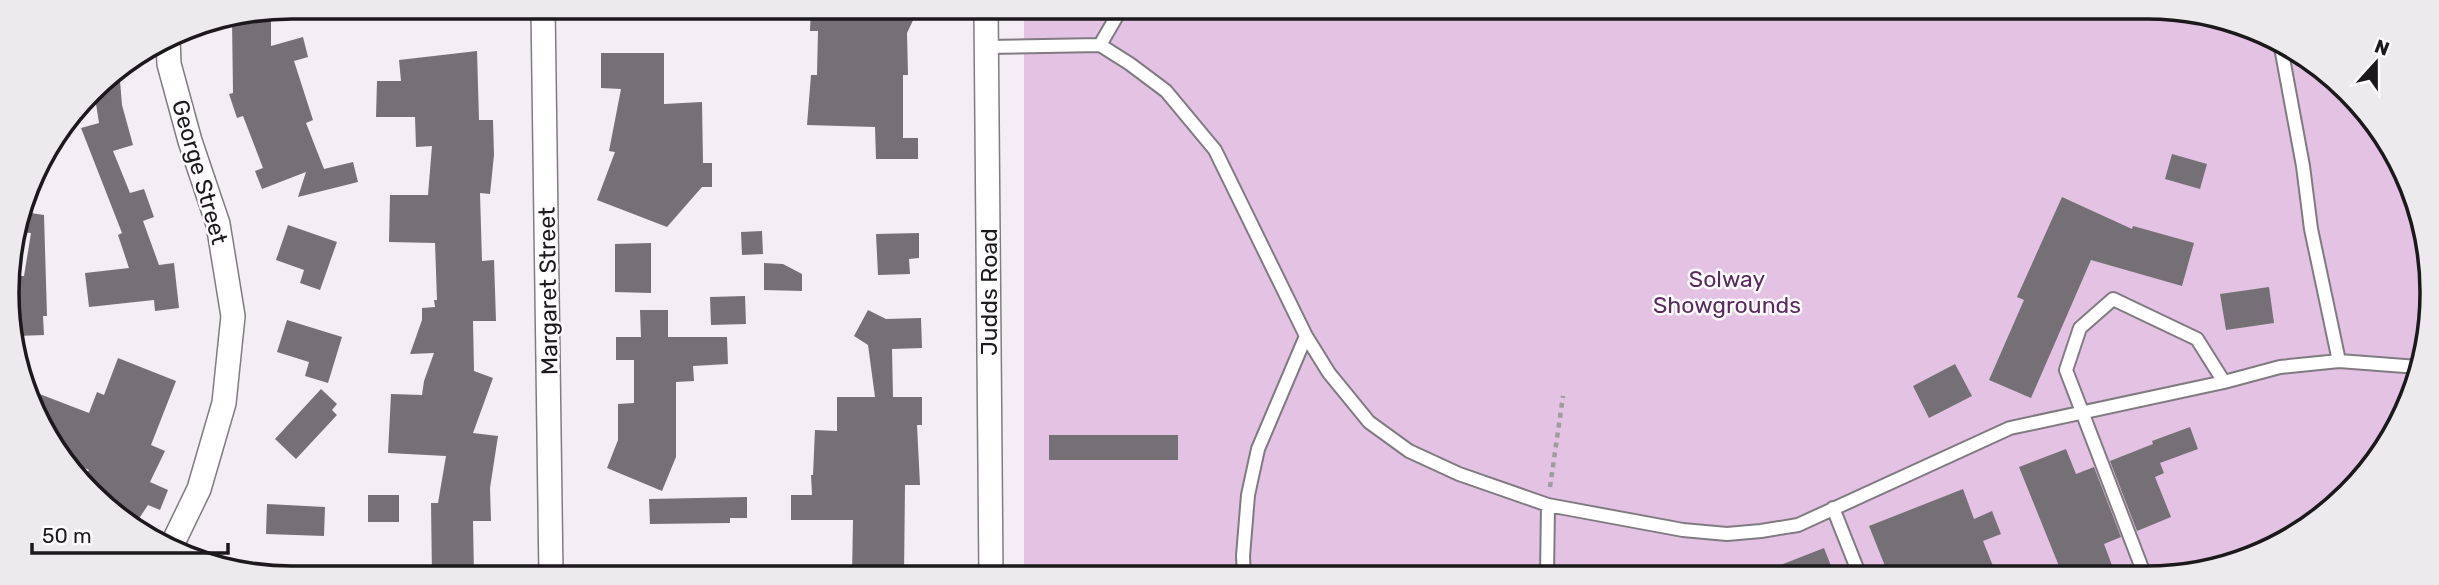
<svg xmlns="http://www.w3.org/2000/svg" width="2439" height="585" font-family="Rubik,sans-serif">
<rect width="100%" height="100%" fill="#f3eef4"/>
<path fill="#e3c2e4" d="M1024,8L2184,10L2290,45L2373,119L2422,219L2429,330L2402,419L2348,495L2272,549L2183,576H1024Z"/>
<path fill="#757075" d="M811,9L918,10L907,33L908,75H903V138H918V159H876L875,127L807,125L811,75H817L818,31H810Z
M271,11V46L303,37L308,57L294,61L313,120L306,123L324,169L353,162L358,182L298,197L306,172L262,189L255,171L263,168L243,116L237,118L229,94L233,93L232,19Z
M477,51L479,120H493L494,155L490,194L480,193L482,261L494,260L496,321H473L474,371L493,378L473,433L498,436L490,488L491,521H473L474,576H432L431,503H438L446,456L388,453L391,394L422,395L424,381L434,353L410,354L422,320V308L435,307L434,300H437L435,243L389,242L390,195H428L432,146L416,147L415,117H376L377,81H401L399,60Z
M601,53H664V104L702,102L703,163H712V187H702L667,227L597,200L615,152L609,151L621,89L601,88Z
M119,69L122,105L133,145L113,151L130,193L144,189L154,217L143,221L159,265L174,263L179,308L155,311L154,300L89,307L85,273L129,268L118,235L122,233L81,128L99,123L94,91L104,78Z
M2172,154L2207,164L2200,189L2165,179Z
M2062,197L2132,229L2133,226L2194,243L2182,286L2091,260L2031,398L1989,380L2024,300L2017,297Z
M24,212L44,215L47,316H43L44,335L17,336L14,276H24L31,233L19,232Z
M288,225L337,242L320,290L300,283L304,270L276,260Z
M762,231L763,254L742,255L741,232Z
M919,233V258L909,259L910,274L878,275L876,234Z
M651,243V293L615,292V244Z
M764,263L783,264L802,274V291L764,290Z
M2269,287L2274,323L2226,330L2220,294Z
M745,296L746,324L711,325L710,297Z
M640,310H668V337H727L728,364L693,366L694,381L676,382V457L662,491L607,468L618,440V404L634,403V360H616V337H641Z
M868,310L886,319L921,318L922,348L892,349L893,397H922V425H917L920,485H905L904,576H852L853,520H791V495H812L811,475H813L815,430L837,431V397H875L868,345L854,336Z
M287,320L342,337L328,383L305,376L309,362L277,352Z
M118,358L176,381L151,445L165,451L150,482L168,490L160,510L148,505L134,526L82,480L89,470L61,457L24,388L89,413L97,392L104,395Z
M1955,364L1972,396L1929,418L1913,386Z
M321,389L337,404L332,410L337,415L296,459L275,439Z
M2190,427L2198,449L2160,463L2164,473L2155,477L2171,517L2137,531L2110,461L2153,444L2152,441Z
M1049,435H1178V460H1049Z
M2066,449L2076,474L2094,467L2121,537L2104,544L2116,576H2063L2019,467Z
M1963,489L1974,519L1992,511L2001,534L1983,541L1997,576H1889L1869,526Z
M368,495H399V522H368Z
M747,497V518H730V523L650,524L649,499Z
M267,504L325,507L324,536L266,534Z
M1824,548L1835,576H1758V574Z"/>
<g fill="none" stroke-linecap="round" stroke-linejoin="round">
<g stroke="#807b80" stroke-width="16">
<path id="lane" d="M2280,42L2303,166L2311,229L2339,361
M1100,45L1118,14L1123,8
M987,47L1100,45L1130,64L1166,91L1215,150L1306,336L1329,373L1369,422L1409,451L1459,474L1548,505L1683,530L1727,534L1761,531L1798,525L2010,428L2224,382L2280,367L2339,361L2418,367
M1833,508L1860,576
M1244,576L1243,556L1248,495L1258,449L1306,336
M1547,576L1548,505
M2145,576L2066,370L2080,328L2113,299L2197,339L2224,382"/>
</g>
<g stroke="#807b80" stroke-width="26">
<path id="street" d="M543,7L551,576
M986,8L991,576
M168,38L169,64L190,141L218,224L233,316L224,403L199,489L171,547"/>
</g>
<path stroke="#9f9ca0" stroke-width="4.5" stroke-dasharray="5 5" stroke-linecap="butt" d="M1550,487L1563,396"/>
<use href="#lane" stroke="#fff" stroke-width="12"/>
<use href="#street" stroke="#fff" stroke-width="23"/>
</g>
<g text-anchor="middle" stroke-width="5" stroke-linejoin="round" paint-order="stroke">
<g font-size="23" fill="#1b191b" stroke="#fffcff">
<text transform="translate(200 172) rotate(74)" y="8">George Street</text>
<text transform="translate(548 291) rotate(-91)" y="8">Margaret Street</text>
<text transform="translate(989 292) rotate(-90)" y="8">Judds Road</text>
</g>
<g font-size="23" fill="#592a5d" stroke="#fffcff">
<text x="1727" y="287">Solway<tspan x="1727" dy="26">Showgrounds</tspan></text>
</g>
</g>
<path d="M0 0H2439V585H0ZM292 19H2147A273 273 0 0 1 2420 292V293A273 273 0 0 1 2147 566H292A273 273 0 0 1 19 293V292A273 273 0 0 1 292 19Z" fill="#edeaed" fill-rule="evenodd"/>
<path fill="none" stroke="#1b191b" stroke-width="3.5" d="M292 19H2147A273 273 0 0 1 2420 292V293A273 273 0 0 1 2147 566H292A273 273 0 0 1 19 293V292A273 273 0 0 1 292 19Z"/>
<g transform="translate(2376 63) rotate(21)" stroke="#fffcff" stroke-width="5" paint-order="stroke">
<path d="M0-5L12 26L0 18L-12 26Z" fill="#1b191b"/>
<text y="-10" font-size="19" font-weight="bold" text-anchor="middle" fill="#1b191b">N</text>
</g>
<path d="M32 543v10h196v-10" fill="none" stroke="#1b191b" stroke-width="3.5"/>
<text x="42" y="543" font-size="21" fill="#1b191b" stroke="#fffcff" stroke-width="5" paint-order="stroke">50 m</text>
</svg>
